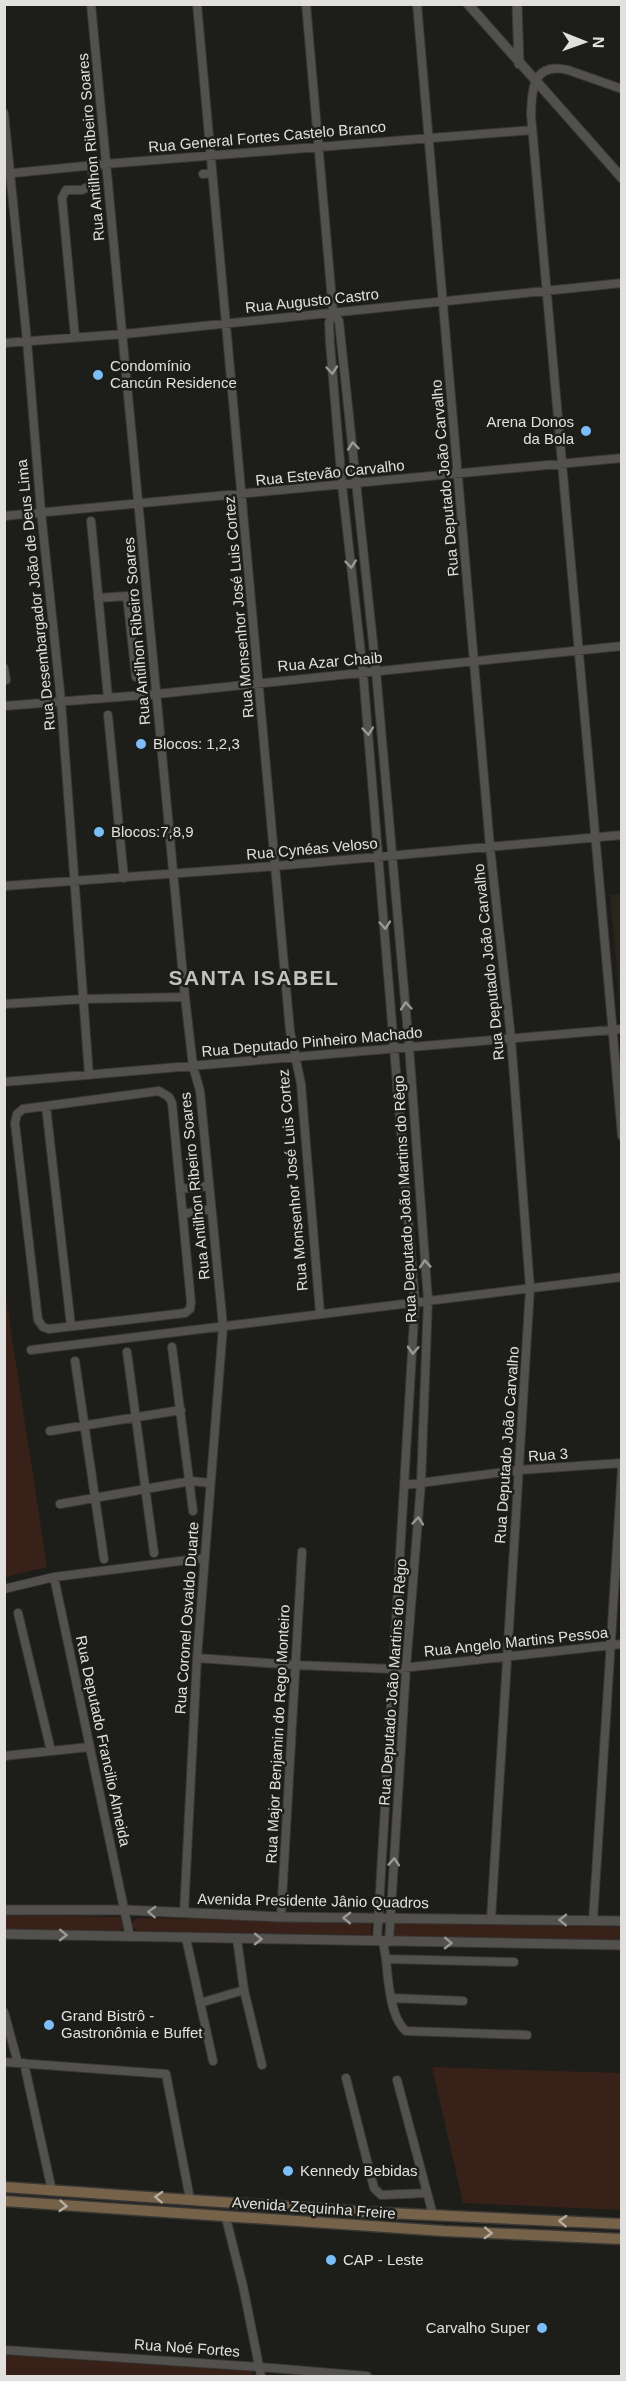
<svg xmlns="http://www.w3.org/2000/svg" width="626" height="2381" font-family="Arial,sans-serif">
<rect width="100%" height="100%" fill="#1d1d1a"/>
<path fill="#27251c" d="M621,894L622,1016H621L610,895Z"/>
<path fill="#382119" d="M4,1285L47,1567L5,1577H4Z
M5,1915L120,1917L123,1927L119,1931L5,1929Z
M138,1918L371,1922V1935L139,1931L132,1927V1922Z
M397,1923L622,1927L621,1940L395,1936V1924Z
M432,2067L621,2073V2210L463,2203Z
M4,2355L252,2371V2376H5Z"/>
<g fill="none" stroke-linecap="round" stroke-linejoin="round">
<g stroke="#383735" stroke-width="10">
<path id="minor" d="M91,4L185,997L193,1066L200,1091L223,1326L197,1658L184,1913
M197,4L290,1031L301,1084L320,1313
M306,4L333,312L339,321L376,671L409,1046L428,1300L421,1483L406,1668L389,1942
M417,4L490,847L511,1038L530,1288L491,1919
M622,89L568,70C533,62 532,88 531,115L622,1136
M4,113L27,341L41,512L61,701L89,1075
M4,174L105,164L532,130
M203,174L212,173
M333,312L329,323L330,343L342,485L363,672L415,1302L377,1941
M75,337L62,198L66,190H82L93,184L92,165
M4,343L124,334L622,283
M4,516L622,458
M91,521L108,698
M98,598L127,596L136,677
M4,668L6,680
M4,706L157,694L622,646
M108,715L124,878
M4,886L276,866L622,835
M4,1004L85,999L185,997
M4,1082L622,1029
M159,1091L169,1097L172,1103L191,1302L190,1309L185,1313L49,1329L43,1327L38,1320L15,1123L17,1114L23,1109Z
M46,1106L71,1326
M180,1189L209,1186
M183,1214L211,1209
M172,1347L193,1511
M31,1350L622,1277
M127,1352L154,1553
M75,1361L104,1559
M50,1431L181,1410
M405,1485L519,1470L622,1463
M60,1504L191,1481L210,1483
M54,1577L130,1937
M4,1589L54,1577L204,1558
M18,1613L51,1751
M197,1658L294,1665L393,1669L622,1644
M4,1756L89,1747
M281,1917L302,1552
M593,1921L622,1469
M186,1938L213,2061
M237,1939L244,1990L262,2065
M383,1942L386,1959
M514,1962L386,1959C388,1979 390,2018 406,2031L527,2035
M391,1998L463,2001
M200,2003L244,1990
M4,2012L18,2063
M4,2062L166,2074L190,2199
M24,2063L52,2191
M346,2078L374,2188L381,2195L427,2193
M397,2080L433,2215
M226,2218L243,2286L261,2376
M4,2350L260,2367L367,2376"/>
</g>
<g stroke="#383735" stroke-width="11">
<path id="tertiary" d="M468,4L622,178
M517,4L519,64
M4,1910H125L281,1917L622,1921
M4,1934L622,1945"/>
</g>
<g stroke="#383735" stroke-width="13">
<path id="secondary" d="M4,2187L366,2212L622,2224
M4,2201L444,2231L622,2239"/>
</g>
<use href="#minor" stroke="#52514e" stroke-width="8"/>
<use href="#tertiary" stroke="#52514e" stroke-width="9"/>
<use href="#secondary" stroke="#756248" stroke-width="10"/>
</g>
<defs><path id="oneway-chevron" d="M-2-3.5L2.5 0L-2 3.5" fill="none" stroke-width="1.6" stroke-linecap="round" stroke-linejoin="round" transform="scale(1.5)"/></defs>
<g stroke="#9a9896">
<use href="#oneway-chevron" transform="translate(332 370) rotate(85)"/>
<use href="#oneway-chevron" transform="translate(353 446) rotate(-96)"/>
<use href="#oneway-chevron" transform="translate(351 564) rotate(84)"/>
<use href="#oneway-chevron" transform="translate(368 731) rotate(85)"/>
<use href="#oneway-chevron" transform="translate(385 925) rotate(85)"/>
<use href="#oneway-chevron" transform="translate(406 1006) rotate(-95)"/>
<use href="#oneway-chevron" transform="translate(425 1264) rotate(-94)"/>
<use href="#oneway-chevron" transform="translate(413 1350) rotate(93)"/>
<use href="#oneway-chevron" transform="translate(418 1521) rotate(-85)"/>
<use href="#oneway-chevron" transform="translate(394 1862) rotate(-86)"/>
<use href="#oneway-chevron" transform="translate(152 1912) rotate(-178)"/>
<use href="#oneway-chevron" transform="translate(347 1918) rotate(-179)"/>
<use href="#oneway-chevron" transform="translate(563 1920) rotate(-179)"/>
<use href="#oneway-chevron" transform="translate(63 1935) rotate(1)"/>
<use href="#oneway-chevron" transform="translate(258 1939) rotate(1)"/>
<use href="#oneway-chevron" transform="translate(448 1943) rotate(1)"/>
</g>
<g stroke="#b6aea2">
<use href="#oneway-chevron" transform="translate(159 2197) rotate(-177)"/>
<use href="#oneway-chevron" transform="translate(63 2206) rotate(5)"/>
<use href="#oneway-chevron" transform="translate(563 2221) rotate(-177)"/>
<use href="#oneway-chevron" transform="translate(488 2233) rotate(3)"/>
</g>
<g fill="#7bbef8" stroke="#1d1d1a" stroke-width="2">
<circle cx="98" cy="375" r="6"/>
<circle cx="586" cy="431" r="6"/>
<circle cx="141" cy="744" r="6"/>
<circle cx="99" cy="832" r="6"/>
<circle cx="49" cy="2025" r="6"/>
<circle cx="288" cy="2171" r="6"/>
<circle cx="331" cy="2260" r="6"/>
<circle cx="542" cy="2328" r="6"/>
</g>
<g text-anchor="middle" stroke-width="5" stroke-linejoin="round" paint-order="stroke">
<g font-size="15" fill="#e1e0de" stroke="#1d1d1a">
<text transform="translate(267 137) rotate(-5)" y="5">Rua General Fortes Castelo Branco</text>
<text transform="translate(91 147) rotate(-95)" y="5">Rua Antilhon Ribeiro Soares</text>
<text transform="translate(312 301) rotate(-6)" y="5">Rua Augusto Castro</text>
<text transform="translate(330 473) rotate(-6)" y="5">Rua Estevão Carvalho</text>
<text transform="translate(445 478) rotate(-95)" y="5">Rua Deputado João Carvalho</text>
<text transform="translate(36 595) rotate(-96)" y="5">Rua Desembargador João de Deus Lima</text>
<text transform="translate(239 607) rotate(-95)" y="5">Rua Monsenhor José Luis Cortez</text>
<text transform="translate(137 631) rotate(-95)" y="5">Rua Antilhon Ribeiro Soares</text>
<text transform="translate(330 662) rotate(-5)" y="5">Rua Azar Chaib</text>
<text transform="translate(312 849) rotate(-5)" y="5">Rua Cynéas Veloso</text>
<text transform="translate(489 962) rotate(-96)" y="5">Rua Deputado João Carvalho</text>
<text transform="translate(312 1042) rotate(-5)" y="5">Rua Deputado Pinheiro Machado</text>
<text transform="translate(293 1180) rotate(-95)" y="5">Rua Monsenhor José Luis Cortez</text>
<text transform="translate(195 1186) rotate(-96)" y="5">Rua Antilhon Ribeiro Soares</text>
<text transform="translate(405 1199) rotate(-93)" y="5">Rua Deputado João Martins do Rêgo</text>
<text transform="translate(507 1445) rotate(-86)" y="5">Rua Deputado João Carvalho</text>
<text transform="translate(548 1455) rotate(-4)" y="5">Rua 3</text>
<text transform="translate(187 1618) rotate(-86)" y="5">Rua Coronel Osvaldo Duarte</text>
<text transform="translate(516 1642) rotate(-6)" y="5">Rua Angelo Martins Pessoa</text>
<text transform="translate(393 1682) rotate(-86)" y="5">Rua Deputado João Martins do Rêgo</text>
<text transform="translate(278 1734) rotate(-87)" y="5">Rua Major Benjamin do Rego Monteiro</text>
<text transform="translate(103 1741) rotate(78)" y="5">Rua Deputado Francilio Almeida</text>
<text transform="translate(313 1901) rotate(1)" y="5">Avenida Presidente Jânio Quadros</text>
<text transform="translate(314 2208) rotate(4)" y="5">Avenida Zequinha Freire</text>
<text transform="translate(187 2348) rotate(4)" y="5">Rua Noé Fortes</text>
</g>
<g font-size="15" fill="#e1e0de" stroke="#1d1d1a" text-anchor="start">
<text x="110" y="371">Condomínio<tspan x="110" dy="17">Cancún Residence</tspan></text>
<text x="574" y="427" text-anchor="end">Arena Donos<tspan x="574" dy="17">da Bola</tspan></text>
<text x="153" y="749">Blocos: 1,2,3</text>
<text x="111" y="837">Blocos:7,8,9</text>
<text x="61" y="2021">Grand Bistrô -<tspan x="61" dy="17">Gastronômia e Buffet</tspan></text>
<text x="300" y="2176">Kennedy Bebidas</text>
<text x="343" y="2265">CAP - Leste</text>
<text x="530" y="2333" text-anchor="end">Carvalho Super</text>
</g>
<g font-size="21" font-weight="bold" letter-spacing="1.5" fill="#c2c1bd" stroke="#1d1d1a">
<text x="254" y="985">SANTA ISABEL</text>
</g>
</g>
<rect width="626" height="2381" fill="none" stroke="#e1e0de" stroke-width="12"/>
<g transform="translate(584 42) rotate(91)" stroke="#1d1d1a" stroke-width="4.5" paint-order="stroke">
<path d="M0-4.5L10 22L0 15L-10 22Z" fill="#e1e0de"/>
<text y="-9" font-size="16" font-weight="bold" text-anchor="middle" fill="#e1e0de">N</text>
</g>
</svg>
